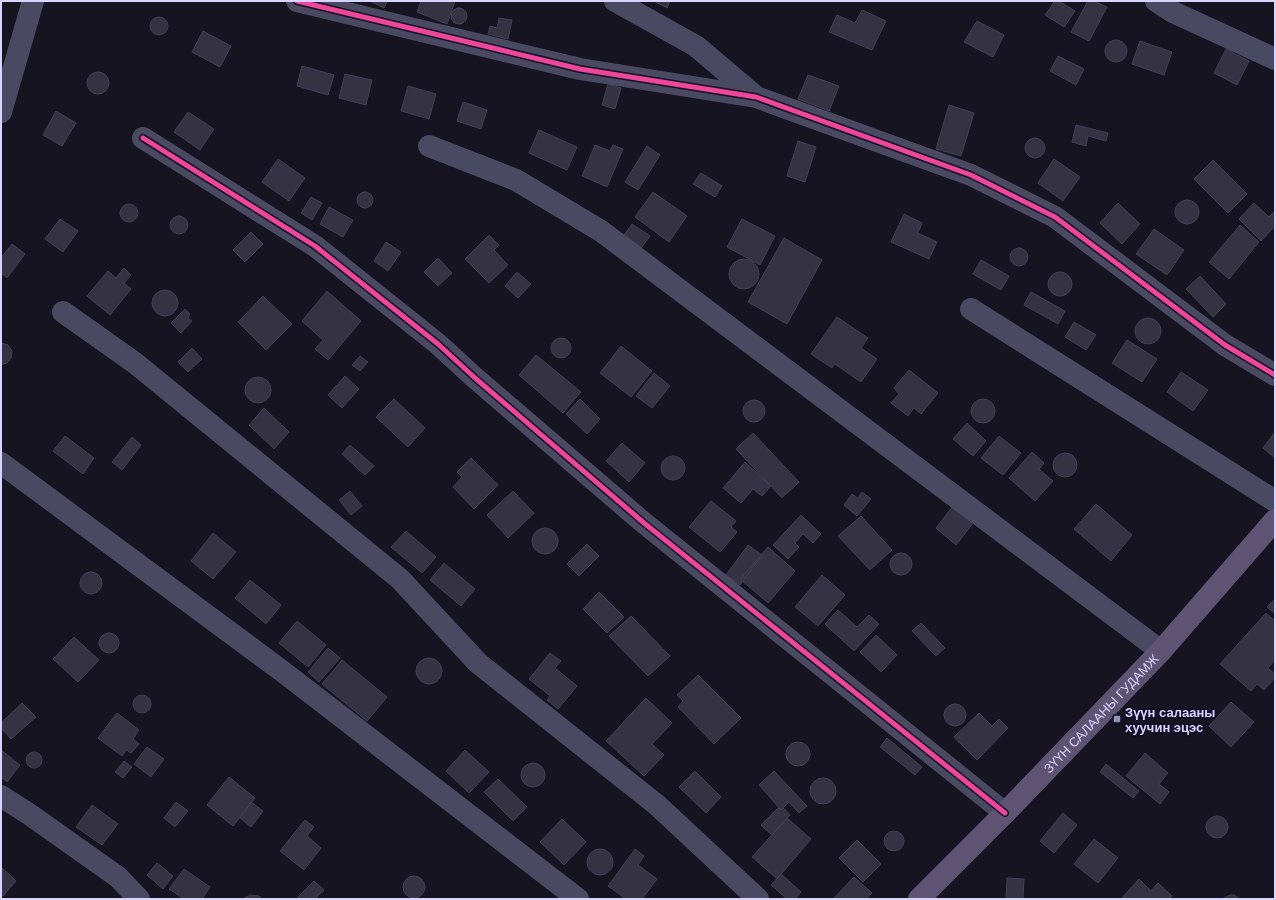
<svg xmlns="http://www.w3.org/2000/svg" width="1276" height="900" font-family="Helvetica,sans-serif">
<rect width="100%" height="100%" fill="#161421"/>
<path fill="#343243" stroke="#433f54" d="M370,1H387L384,8Z
M421,1H455L447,24L417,12Z
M654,1H670L667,8Z
M1055,1H1059L1075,11L1064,27L1045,15Z
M1088,1H1094L1107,7L1089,41L1071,32Z
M451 16a8 8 0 1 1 16 0a8 8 0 1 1-16 0Z
M862,10L886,21L872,50L829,32L837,15L855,23Z
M150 26a9 9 0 1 1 18 0a9 9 0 1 1-18 0Z
M499,18L512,20L508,39L488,34L490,26L497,28Z
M977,21L1004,35L993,57L964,42Z
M203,31L231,46L220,67L192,52Z
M1105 51a11 11 0 1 1 22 0a11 11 0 1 1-22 0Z
M1140,41L1172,52L1164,75L1132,64Z
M1226,49L1249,61L1237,85L1214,73Z
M1058,56L1084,69L1076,85L1050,71Z
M302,66L334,75L328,95L297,86Z
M87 83a11 11 0 1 1 22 0a11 11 0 1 1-22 0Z
M345,74L372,80L366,105L339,98Z
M808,75L839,86L829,111L798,99Z
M608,84L621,88L615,109L602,105Z
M408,86L436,94L429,119L401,111Z
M463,102L487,110L481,129L457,121Z
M949,105L974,113L961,156L936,149Z
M56,111L76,123L62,146L43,135Z
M188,112L214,129L200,150L174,132Z
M1076,125L1108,133L1106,141L1088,136L1086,146L1072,142Z
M539,130L577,147L567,170L529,153Z
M1025 148a10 10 0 1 1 20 0a10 10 0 1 1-20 0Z
M798,141L816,147L805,182L787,176Z
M595,145L610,151L613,145L623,149L607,187L582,176Z
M647,146L660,155L638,190L625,182Z
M278,159L305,178L289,201L262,182Z
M1054,159L1080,177L1063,201L1038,183Z
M1213,160L1247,194L1228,213L1194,179Z
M701,173L722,186L715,197L693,184Z
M357 200a8 8 0 1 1 16 0a8 8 0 1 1-16 0Z
M653,192L687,216L669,242L635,217Z
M311,197L322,203L312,220L301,213Z
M1175 212a12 12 0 1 1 24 0a12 12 0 1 1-24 0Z
M1118,203L1140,224L1122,244L1100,223Z
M1254,203L1269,217L1275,211V226L1261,241L1239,219Z
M120 213a9 9 0 1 1 18 0a9 9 0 1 1-18 0Z
M329,207L353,220L343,237L320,224Z
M904,214L922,223L918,233L937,242L929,259L891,242Z
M170 225a9 9 0 1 1 18 0a9 9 0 1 1-18 0Z
M60,219L78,231L63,252L45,239Z
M742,219L775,236L760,265L727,247Z
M632,224L650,236L641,248L624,235Z
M1240,225L1259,242L1229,279L1209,262Z
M1154,229L1184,250L1167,275L1136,254Z
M251,232L263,244L245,262L233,250Z
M489,235L499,245L494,250L508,265L489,283L465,259Z
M784,238L822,260L787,324L748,302Z
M386,242L401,252L388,271L374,261Z
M12,244L25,254L7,278L1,273V258Z
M1010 257a9 9 0 1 1 18 0a9 9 0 1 1-18 0Z
M438,258L452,273L438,286L424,272Z
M729 274a15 15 0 1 1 30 0a15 15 0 1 1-30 0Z
M981,260L1009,276L1001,290L973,274Z
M124,268L131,275L124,283L131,289L110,315L87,296L108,271L116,278Z
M1048 284a12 12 0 1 1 24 0a12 12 0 1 1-24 0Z
M517,272L531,284L518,298L505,286Z
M1200,276L1226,304L1213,317L1186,289Z
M152 303a13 13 0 1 1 26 0a13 13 0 1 1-26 0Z
M327,291L361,321L328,360L315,349L323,340L302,321Z
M1031,292L1065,311L1058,324L1024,305Z
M263,296L292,324L266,350L238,322Z
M185,309L190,314L188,318L192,321L181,333L171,323Z
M837,317L868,338L861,348L877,359L861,382L835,364L832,368L811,354Z
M1135 331a13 13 0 1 1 26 0a13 13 0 1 1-26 0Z
M1074,322L1096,335L1086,350L1065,337Z
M551 348a10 10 0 1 1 20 0a10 10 0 1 1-20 0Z
M1127,340L1157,359L1142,382L1112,363Z
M1,343L8,345L12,351L11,358L7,363L4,364H1Z
M621,346L652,371L631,397L600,373Z
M192,348L202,359L188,372L178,362Z
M536,355L581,392L563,413L519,375Z
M360,356L368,362L360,371L352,365Z
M909,370L938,393L921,414L914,408L908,416L891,403L899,394L894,388Z
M1181,372L1208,390L1193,411L1167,392Z
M654,373L670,386L652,408L636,396Z
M345,376L359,389L342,408L328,395Z
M245 390a13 13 0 1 1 26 0a13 13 0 1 1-26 0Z
M971 411a12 12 0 1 1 24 0a12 12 0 1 1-24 0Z
M394,399L425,428L408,447L376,417Z
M580,399L600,419L587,434L566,414Z
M743 411a11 11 0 1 1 22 0a11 11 0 1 1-22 0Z
M264,408L289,432L274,449L249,425Z
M967,423L986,441L973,456L953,439Z
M1275,432V458L1263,448Z
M753,433L799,482L782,498L736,449Z
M65,436L94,458L83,474L53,451Z
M999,436L1021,453L1003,475L981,458Z
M132,437L141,445L122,470L112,462Z
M622,443L645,463L629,482L606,461Z
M350,445L374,466L365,475L342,454Z
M1032,452L1044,463L1039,469L1053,481L1035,501L1009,478Z
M1053 465a12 12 0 1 1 24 0a12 12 0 1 1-24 0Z
M661 468a12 12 0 1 1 24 0a12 12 0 1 1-24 0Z
M471,458L498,485L474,509L453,487L462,477L457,472Z
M745,462L771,486L762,496L753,489L741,503L723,488Z
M350,491L362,506L351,515L339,500Z
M513,491L534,513L508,538L487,515Z
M862,492L871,499L857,516L844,505L852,494L858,498Z
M711,501L736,521L731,527L737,532L720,552L689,527Z
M1096,504L1132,535L1111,561L1074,529Z
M953,506L974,522L956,545L936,528Z
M801,515L821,534L813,543L803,534L795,543L799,547L788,559L773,545Z
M861,516L892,550L870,570L838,536Z
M532 541a13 13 0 1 1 26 0a13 13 0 1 1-26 0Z
M406,531L436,557L422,573L391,547Z
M213,533L236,552L213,579L191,561Z
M587,544L599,556L579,576L567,564Z
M748,545L762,555L740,585L726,575Z
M768,547L795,571L768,603L740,579Z
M890 564a11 11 0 1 1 22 0a11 11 0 1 1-22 0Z
M444,563L475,589L461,606L430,580Z
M80 583a11 11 0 1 1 22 0a11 11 0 1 1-22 0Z
M822,575L845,595L818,626L795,607Z
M250,580L281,605L266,624L235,598Z
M599,592L624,617L607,633L583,609Z
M1275,599V614L1267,607Z
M838,610L857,627L869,615L879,624L854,651L825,624Z
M1266,613L1275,621V660L1268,668L1275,674V678L1264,690L1257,684L1251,691L1220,664Z
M631,616L670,656L648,676L609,636Z
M297,621L326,645L308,667L279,643Z
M921,623L945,648L936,656L912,631Z
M99 643a10 10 0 1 1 20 0a10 10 0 1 1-20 0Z
M876,635L897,655L881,672L860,652Z
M74,637L99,660L78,682L53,659Z
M328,648L340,658L319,682L308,672Z
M550,653L561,661L555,668L577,686L558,709L547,700L550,696L529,679Z
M416 671a13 13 0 1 1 26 0a13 13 0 1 1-26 0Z
M342,660L387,697L367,721L322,684Z
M698,675L741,718L714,744L678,707L683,701L677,695Z
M133 704a9 9 0 1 1 18 0a9 9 0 1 1-18 0Z
M646,698L672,723L652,744L664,755L644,776L606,741Z
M1231,702L1254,722L1231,747L1209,726Z
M22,703L36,717L11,739L1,728V723Z
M944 715a11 11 0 1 1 22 0a11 11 0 1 1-22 0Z
M117,713L139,730L133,739L139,744L131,753L126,750L122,756L98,738Z
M979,713L992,726L999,719L1008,728L977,760L954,737Z
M887,738L922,767L915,775L880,747Z
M786 754a12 12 0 1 1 24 0a12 12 0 1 1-24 0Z
M147,747L164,759L151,777L134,764Z
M1,750L20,765L7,782L1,777Z
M465,750L489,772L469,793L446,771Z
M26 760a8 8 0 1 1 16 0a8 8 0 1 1-16 0Z
M1145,753L1168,773L1159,784L1169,792L1160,804L1126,776Z
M124,761L132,767L123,778L115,772Z
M521 775a12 12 0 1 1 24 0a12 12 0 1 1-24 0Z
M1106,764L1139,791L1133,798L1100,772Z
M695,771L721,797L706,813L679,787Z
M774,771L807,806L799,813L789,802L781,810L759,785Z
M229,777L255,798L233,826L207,805Z
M810 791a13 13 0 1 1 26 0a13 13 0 1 1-26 0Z
M498,779L527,807L513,821L484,792Z
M176,802L188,811L175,827L164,818Z
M251,802L263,811L251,827L240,818Z
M92,805L118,824L102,845L76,827Z
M778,808L781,810L783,808L790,815L772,835L761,825Z
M1063,813L1077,825L1054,853L1040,841Z
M1206 827a11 11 0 1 1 22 0a11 11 0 1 1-22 0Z
M787,818L811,839L777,879L752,857Z
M562,819L586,842L564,865L540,842Z
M305,820L314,827L307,836L321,848L304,870L280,851Z
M884 841a10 10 0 1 1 20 0a10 10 0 1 1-20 0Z
M1094,839L1118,858L1098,883L1074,864Z
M857,840L881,864L863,882L839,858Z
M587 862a13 13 0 1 1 26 0a13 13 0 1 1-26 0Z
M635,849L644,856L638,865L657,879L642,899H626L608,886Z
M157,863L173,876L163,889L147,875Z
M1,867L16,881L3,896L1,894Z
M184,869L210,887L202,899H184L169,889Z
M781,874L801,892L795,899H787L771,885Z
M403 887a11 11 0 1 1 22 0a11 11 0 1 1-22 0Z
M854,877L872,893L866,899H833Z
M1007,878L1024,879L1023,899H1006Z
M1139,879L1151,891L1158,883L1172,896L1169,899H1121Z
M314,881L324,890L315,899H298L297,898Z
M250,895L259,896L262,899H243Z
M1230,895H1234L1240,899H1222Z"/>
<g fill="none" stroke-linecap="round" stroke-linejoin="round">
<path stroke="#4a4962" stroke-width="22" d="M297,1L580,69L756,97L971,175L1055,217L1225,345L1275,375
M615,1L696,46L756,97
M1156,1L1173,12L1275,59
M1,112L33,1
M143,138L315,246L438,344L475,378L644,523L1005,813
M429,146L516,180L601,231L1161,651
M971,309L1275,501
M63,312L135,363L400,579L478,663L657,805L758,899
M1,463L282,671L578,899
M1,796L29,814L118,877L139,899"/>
<path stroke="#5e5373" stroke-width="22" id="s1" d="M919,899L1005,813L1161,651L1275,520"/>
<g stroke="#130f26" stroke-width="8">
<path id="cycleway" d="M297,1L580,69L756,97L971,175L1055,217L1225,345L1275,375
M143,138L315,246L438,344L475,378L644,523L1005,813"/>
</g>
<use href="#cycleway" stroke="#ed469a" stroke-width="5"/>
</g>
<rect fill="#9591b1" stroke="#130f26" stroke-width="1.5" x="1113" y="715" width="8" height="8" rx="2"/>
<g text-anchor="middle" stroke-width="4" stroke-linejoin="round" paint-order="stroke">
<g font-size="13" font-weight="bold" fill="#d9d4ff" stroke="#130f26" text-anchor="start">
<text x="1125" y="717">Зүүн салааны<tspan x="1125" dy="15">хуучин эцэс</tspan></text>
</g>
<g font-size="13" fill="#d9d4ff" stroke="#130f26">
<text dy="5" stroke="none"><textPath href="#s1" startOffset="260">ЗҮҮН САЛААНЫ ГУДАМЖ</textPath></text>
</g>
</g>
<rect width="1276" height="900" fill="none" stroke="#d9d4ff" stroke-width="4"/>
</svg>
